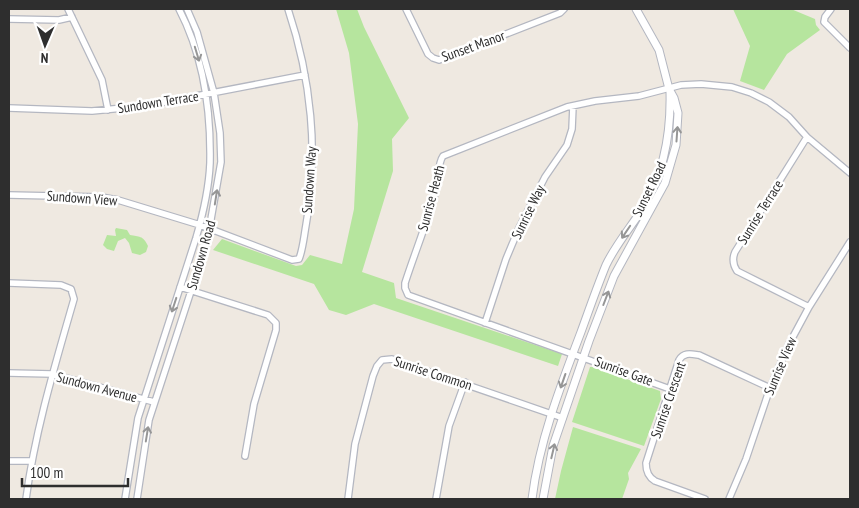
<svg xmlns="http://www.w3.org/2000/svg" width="859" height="508" font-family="'PT Sans Narrow',sans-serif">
<rect width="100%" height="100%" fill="#efe9e1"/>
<path fill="#b6e59e" d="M336,9H357L364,27L409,118L392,139L393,171L362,272L394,283L396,298L562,354L558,366L374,304L346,315L329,310L314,284L213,250L222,239L296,266L302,265L310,255L342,264L354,209L358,124L349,53Z
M733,9H791L815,19L816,25L820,30L787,54L764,90L740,81L750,46Z
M116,228L127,230L130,235C139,237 143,235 148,246L146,252L140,255L132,253L129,243L125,238L118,241L114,251L107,249L103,245L107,235L116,236L115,230Z
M590,367H593L660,391L661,399L644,446L572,422Z
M573,427L641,449L628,473L629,479L622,499H555L561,471Z"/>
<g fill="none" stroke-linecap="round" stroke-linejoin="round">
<g stroke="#b4b7c1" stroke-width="8">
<path id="minor" d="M68,9L102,80L108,110
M406,9L428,54L433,58L439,60L560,13L564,9
M831,9L825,17L824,22L850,48
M9,19L59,20L72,17
M9,108L92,111L144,106L305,75
M807,137L735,252C732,259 733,265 737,271L809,307
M9,195L101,197L118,200L200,225L292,260L299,259C303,249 304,236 306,225C319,153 311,78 288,9
M9,283L61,285L71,289L74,299C55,365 35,431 26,499
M180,287L268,315L276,323V330L254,404L245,456
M485,323L506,259L519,228L545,177L567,145L572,129L573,106
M9,373L52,374L154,402
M670,389L408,295L405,288V283C416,249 430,216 438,182C439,173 438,163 443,156L567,107L595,101L639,96L681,85L701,84L732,87L751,93L769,102L789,117L807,137L850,173
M9,461H31
M125,499L138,418L196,238C203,214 209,188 210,163C211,111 203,55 179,9
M137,499L149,420L207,242L221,162L220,133L214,93L197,32L187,9
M348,499L355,444L373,376L377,366L382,360L392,359L563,418
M436,499L449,426L465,382
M705,499L655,481C648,477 646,471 646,463L679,360C684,352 691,354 699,355L770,388
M729,499L746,459L770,388L788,346L809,307L850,242"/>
</g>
<g stroke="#b4b7c1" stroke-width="9">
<path id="tertiary" d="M532,499C539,442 560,387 581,332C589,310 597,287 606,265C616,244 631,227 643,208C664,173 671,132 670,92
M543,499L553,446L589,341L614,276L665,183L676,145L678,113L674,98L669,89L659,50L636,9"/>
</g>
<use href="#minor" stroke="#fff" stroke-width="5.5"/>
<use href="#tertiary" stroke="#fff" stroke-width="7"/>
</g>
<defs><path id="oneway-shaft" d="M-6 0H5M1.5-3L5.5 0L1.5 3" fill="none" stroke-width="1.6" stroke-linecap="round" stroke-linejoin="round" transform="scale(1.25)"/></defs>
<g stroke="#969696">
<use href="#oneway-shaft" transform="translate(197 54) rotate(73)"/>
<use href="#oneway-shaft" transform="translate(677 134) rotate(-86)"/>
<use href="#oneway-shaft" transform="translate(216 197) rotate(-81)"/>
<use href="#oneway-shaft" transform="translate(626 232) rotate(124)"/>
<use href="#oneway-shaft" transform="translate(606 298) rotate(-69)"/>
<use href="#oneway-shaft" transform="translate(174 305) rotate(108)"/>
<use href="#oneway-shaft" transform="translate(563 381) rotate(109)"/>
<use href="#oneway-shaft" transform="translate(147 434) rotate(-81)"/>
<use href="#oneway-shaft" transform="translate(553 451) rotate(-77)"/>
</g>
<g text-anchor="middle" stroke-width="5" stroke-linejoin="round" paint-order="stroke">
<g font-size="14" fill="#2e2e2e" stroke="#fff">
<text transform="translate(473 46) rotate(-20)" y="5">Sunset Manor</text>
<text transform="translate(158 102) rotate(-9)" y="5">Sundown Terrace</text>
<text transform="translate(309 180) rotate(-86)" y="5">Sundown Way</text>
<text transform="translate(649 189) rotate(-64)" y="5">Sunset Road</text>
<text transform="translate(82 198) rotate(4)" y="5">Sundown View</text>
<text transform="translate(431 198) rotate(-75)" y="5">Sunrise Heath</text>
<text transform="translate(528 212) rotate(-64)" y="5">Sunrise Way</text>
<text transform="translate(760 212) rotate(-58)" y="5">Sunrise Terrace</text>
<text transform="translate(201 255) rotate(-74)" y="5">Sundown Road</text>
<text transform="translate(780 366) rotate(-67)" y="5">Sunrise View</text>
<text transform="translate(624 371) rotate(20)" y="5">Sunrise Gate</text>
<text transform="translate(433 373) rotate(18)" y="5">Sunrise Common</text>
<text transform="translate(97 387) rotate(15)" y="5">Sundown Avenue</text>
<text transform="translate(668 400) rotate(-71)" y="5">Sunrise Crescent</text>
</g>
</g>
<rect width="859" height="508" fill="none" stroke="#2e2e2e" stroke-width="20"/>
<g transform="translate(45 45) rotate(182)" stroke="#ffffff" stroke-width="4" paint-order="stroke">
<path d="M0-4L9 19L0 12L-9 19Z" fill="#2e2e2e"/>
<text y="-8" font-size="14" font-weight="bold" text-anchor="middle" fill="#2e2e2e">N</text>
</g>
<path d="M22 478v8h106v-8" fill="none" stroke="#2e2e2e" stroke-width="2.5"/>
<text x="30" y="478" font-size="15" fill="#2e2e2e" stroke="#ffffff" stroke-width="4" paint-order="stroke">100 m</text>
</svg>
